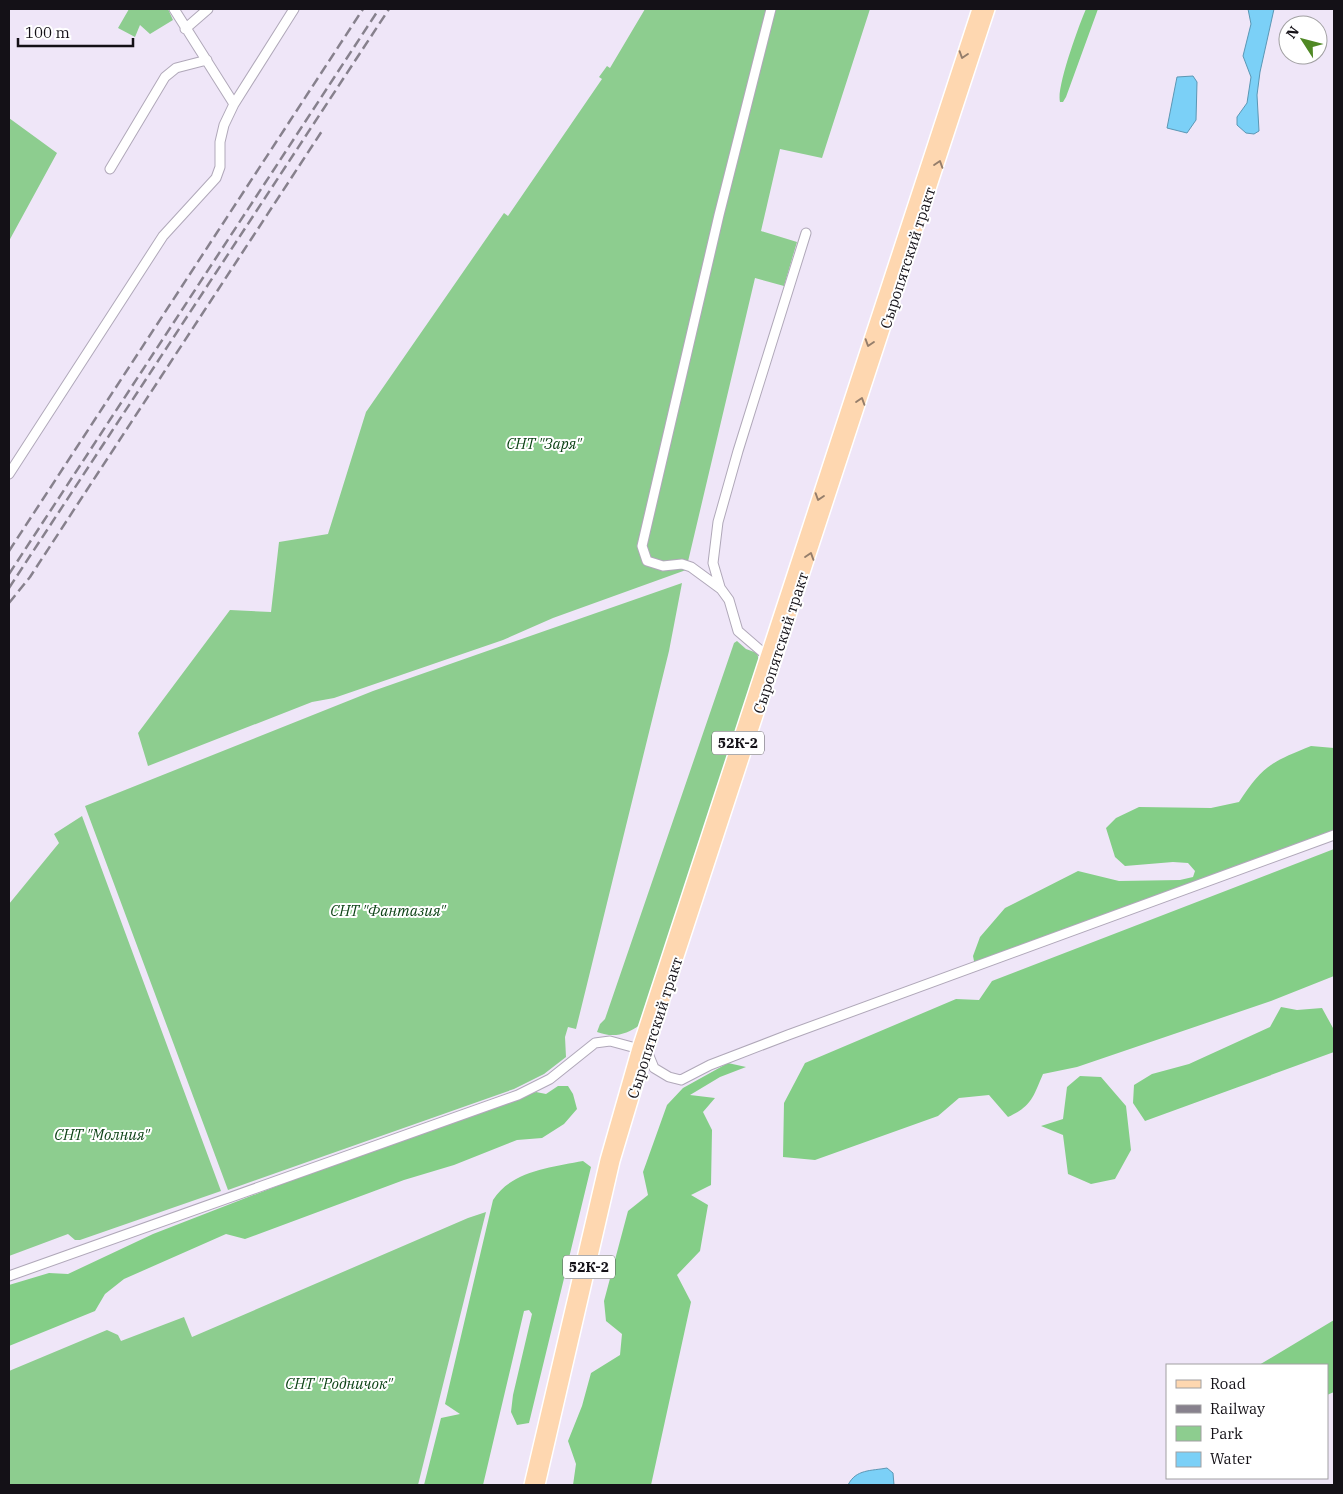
<svg xmlns="http://www.w3.org/2000/svg" width="1343" height="1494" font-family="'IBM Plex Serif',serif">
<rect width="100%" height="100%" fill="#efe6f8"/>
<path fill="#8dcd8f" d="M129,9H168L173,20L150,34L140,25L135,37L118,28Z
M645,9H870L822,158L780,149L761,231L797,242L784,286L755,278L686,570L553,618L503,640L334,698L312,702L148,766L138,733L230,610L271,612L279,542L328,534L366,412L504,213L508,216L602,79L599,77L607,66L610,68Z
M9,118L57,153L9,241Z
M682,583L669,651L576,1029L568,1027L565,1037L566,1057L544,1074L514,1089L228,1190L85,806L373,691Z
M737,641L746,649L757,653L759,660L640,1025C626,1035 613,1038 597,1032L600,1024L605,1019L734,643Z
M82,816L221,1191L80,1240H75L68,1234L9,1256V904L59,843L54,834Z
M486,1212L418,1485H9V1371L107,1330L118,1335L121,1341L184,1317L192,1337L468,1218Z"/>
<path fill="#84ce87" d="M1086,9H1098L1066,97L1063,102H1060C1056,88 1079,25 1086,9Z
M1311,746L1334,748V834L975,966L973,956L980,937L1005,908L1078,871L1119,881L1180,880L1193,877L1195,871L1188,863L1173,862L1125,866L1115,857L1106,828L1116,818L1139,807L1211,808L1239,802C1263,765 1272,762 1311,746Z
M1334,849V976L1271,1001L1077,1067L1043,1074C1033,1097 1032,1106 1008,1117L989,1095L959,1098L938,1116L815,1160L783,1157L784,1103L805,1063L956,999L979,1000L992,981Z
M1281,1007L1297,1010L1322,1008L1333,1028L1334,1052L1145,1121L1133,1103L1134,1085L1152,1074L1189,1064L1270,1027Z
M728,1063L746,1067L720,1077L690,1095L715,1098L703,1112L712,1130L711,1185L691,1195L708,1205L700,1251L677,1275L691,1302L651,1485H573L576,1464L568,1441L582,1406L591,1373L620,1355L622,1334L606,1321L604,1301L628,1211L648,1195L643,1172L667,1105L683,1088Z
M1080,1076L1101,1077L1126,1106L1131,1150L1115,1179L1091,1184L1068,1174L1063,1135L1041,1126L1063,1119L1067,1087Z
M558,1086H568L573,1094L577,1109L564,1124L542,1138L517,1140L454,1165L404,1180L245,1239L226,1234L124,1279L105,1294L95,1311L9,1346V1285L49,1273L68,1274L153,1234L295,1179L536,1092L546,1094Z
M583,1161L591,1167L529,1423L517,1425L511,1412L513,1395L532,1314L529,1310L524,1311L483,1485H424L441,1418L460,1414L445,1404L493,1200C511,1171 552,1167 583,1161Z
M1334,1320V1392L1327,1395V1365H1259Z"/>
<path fill="#7bd0f7" stroke="#5c97b4" d="M1248,9H1274L1260,72L1257,95L1259,131L1254,134L1246,133L1237,125V117L1247,103L1251,77L1243,56L1251,24Z
M1193,76L1197,82L1196,120L1187,133L1167,128L1177,77Z
M887,1468L893,1473L894,1485H848C856,1469 871,1471 887,1468Z"/>
<g fill="none" stroke-linecap="round" stroke-linejoin="round">
<g stroke="#b0a8b9" stroke-width="11">
<path id="minor" d="M185,29L208,9
M234,104L294,9
M110,169L165,77L176,68L207,60
M9,474L163,236L216,178L220,167V142L224,125L234,104L174,9
M720,587L713,563L718,522L738,451L806,233
M767,656L738,631L729,600L721,589L691,567L682,564L663,566L647,561L642,546L719,215L771,9
M9,1276L518,1095L550,1079L595,1043L610,1041L647,1051L654,1068L669,1077L681,1080L710,1065L788,1035L1334,835"/>
</g>
<g stroke="#fff" stroke-width="14">
<path id="major" d="M530,1485L606,1160L638,1048L978,9
M539,1485L614,1161L647,1051L989,9"/>
</g>
<use href="#minor" stroke="#fff" stroke-width="9"/>
<use href="#major" stroke="#fed7b0" stroke-width="11"/>
<path stroke="#87818d" stroke-width="2.5" stroke-dasharray="10 5" stroke-linecap="butt" d="M9,551L363,9
M9,574L379,9
M9,588L389,9
M9,603L30,577L77,505L322,131"/>
</g>
<defs><path id="oneway-chevron" d="M-2-3.5L2.5 0L-2 3.5" fill="none" stroke-width="1.6" stroke-linecap="round" stroke-linejoin="round" transform="scale(1.25)"/></defs>
<g stroke="#957e6b">
<use href="#oneway-chevron" transform="translate(963 55) rotate(108)"/>
<use href="#oneway-chevron" transform="translate(939 164) rotate(-72)"/>
<use href="#oneway-chevron" transform="translate(869 343) rotate(108)"/>
<use href="#oneway-chevron" transform="translate(861 401) rotate(-72)"/>
<use href="#oneway-chevron" transform="translate(819 497) rotate(108)"/>
<use href="#oneway-chevron" transform="translate(810 556) rotate(-72)"/>
</g>
<g text-anchor="middle" stroke-width="4" stroke-linejoin="round" paint-order="stroke">
<g fill="#fff" stroke="#5a585d" stroke-width="1">
<rect x="712" y="731.5" width="52" height="23" rx="4"/>
<rect x="563" y="1255.5" width="52" height="23" rx="4"/>
</g>
<g font-size="14" font-weight="bold" fill="#141117">
<text x="738" y="748">52К-2</text>
<text x="589" y="1272">52К-2</text>
</g>
<g font-size="15" fill="#141117" stroke="#fff">
<text transform="translate(908 258) rotate(-72)" y="5">Сыропятский тракт</text>
<text transform="translate(781 643) rotate(-72)" y="5">Сыропятский тракт</text>
<text transform="translate(655 1028) rotate(-72)" y="5">Сыропятский тракт</text>
</g>
<g font-size="15" font-style="italic" fill="#083f11" stroke="#fff">
<text x="544" y="449">СНТ "Заря"</text>
<text x="388" y="916">СНТ "Фантазия"</text>
<text x="102" y="1140">СНТ "Молния"</text>
<text x="339" y="1389">СНТ "Родничок"</text>
</g>
</g>
<rect width="1343" height="1494" fill="none" stroke="#141117" stroke-width="20"/>
<rect x="1166" y="1364" width="162" height="115" fill="#ffffff" stroke="#a1a0a2"/>
<rect x="1176" y="1380" width="25" height="8" fill="#fed7b0" stroke="#a1a0a2"/>
<text x="1210" y="1389" font-size="15" fill="#141117">Road</text>
<rect x="1176" y="1405" width="25" height="8" fill="#87818d" stroke="#a1a0a2"/>
<text x="1210" y="1414" font-size="15" fill="#141117">Railway</text>
<rect x="1176" y="1426" width="25" height="15" fill="#8dcd8f" stroke="#a1a0a2"/>
<text x="1210" y="1439" font-size="15" fill="#141117">Park</text>
<rect x="1176" y="1452" width="25" height="15" fill="#7bd0f7" stroke="#a1a0a2"/>
<text x="1210" y="1464" font-size="15" fill="#141117">Water</text>
<g transform="translate(1303 40) rotate(306)"><circle r="24" fill="#ffffff" stroke="#a1a0a2"/>
<path d="M0-4L9 19L0 12L-9 19Z" fill="#4f8824"/>
<text y="-8" font-size="14" font-weight="bold" text-anchor="middle" fill="#141117">N</text>
</g>
<path d="M18 38v8h115v-8" fill="none" stroke="#141117" stroke-width="2.5"/>
<text x="25" y="38" font-size="15" fill="#141117" stroke="#ffffff" stroke-width="4" paint-order="stroke">100 m</text>
</svg>
